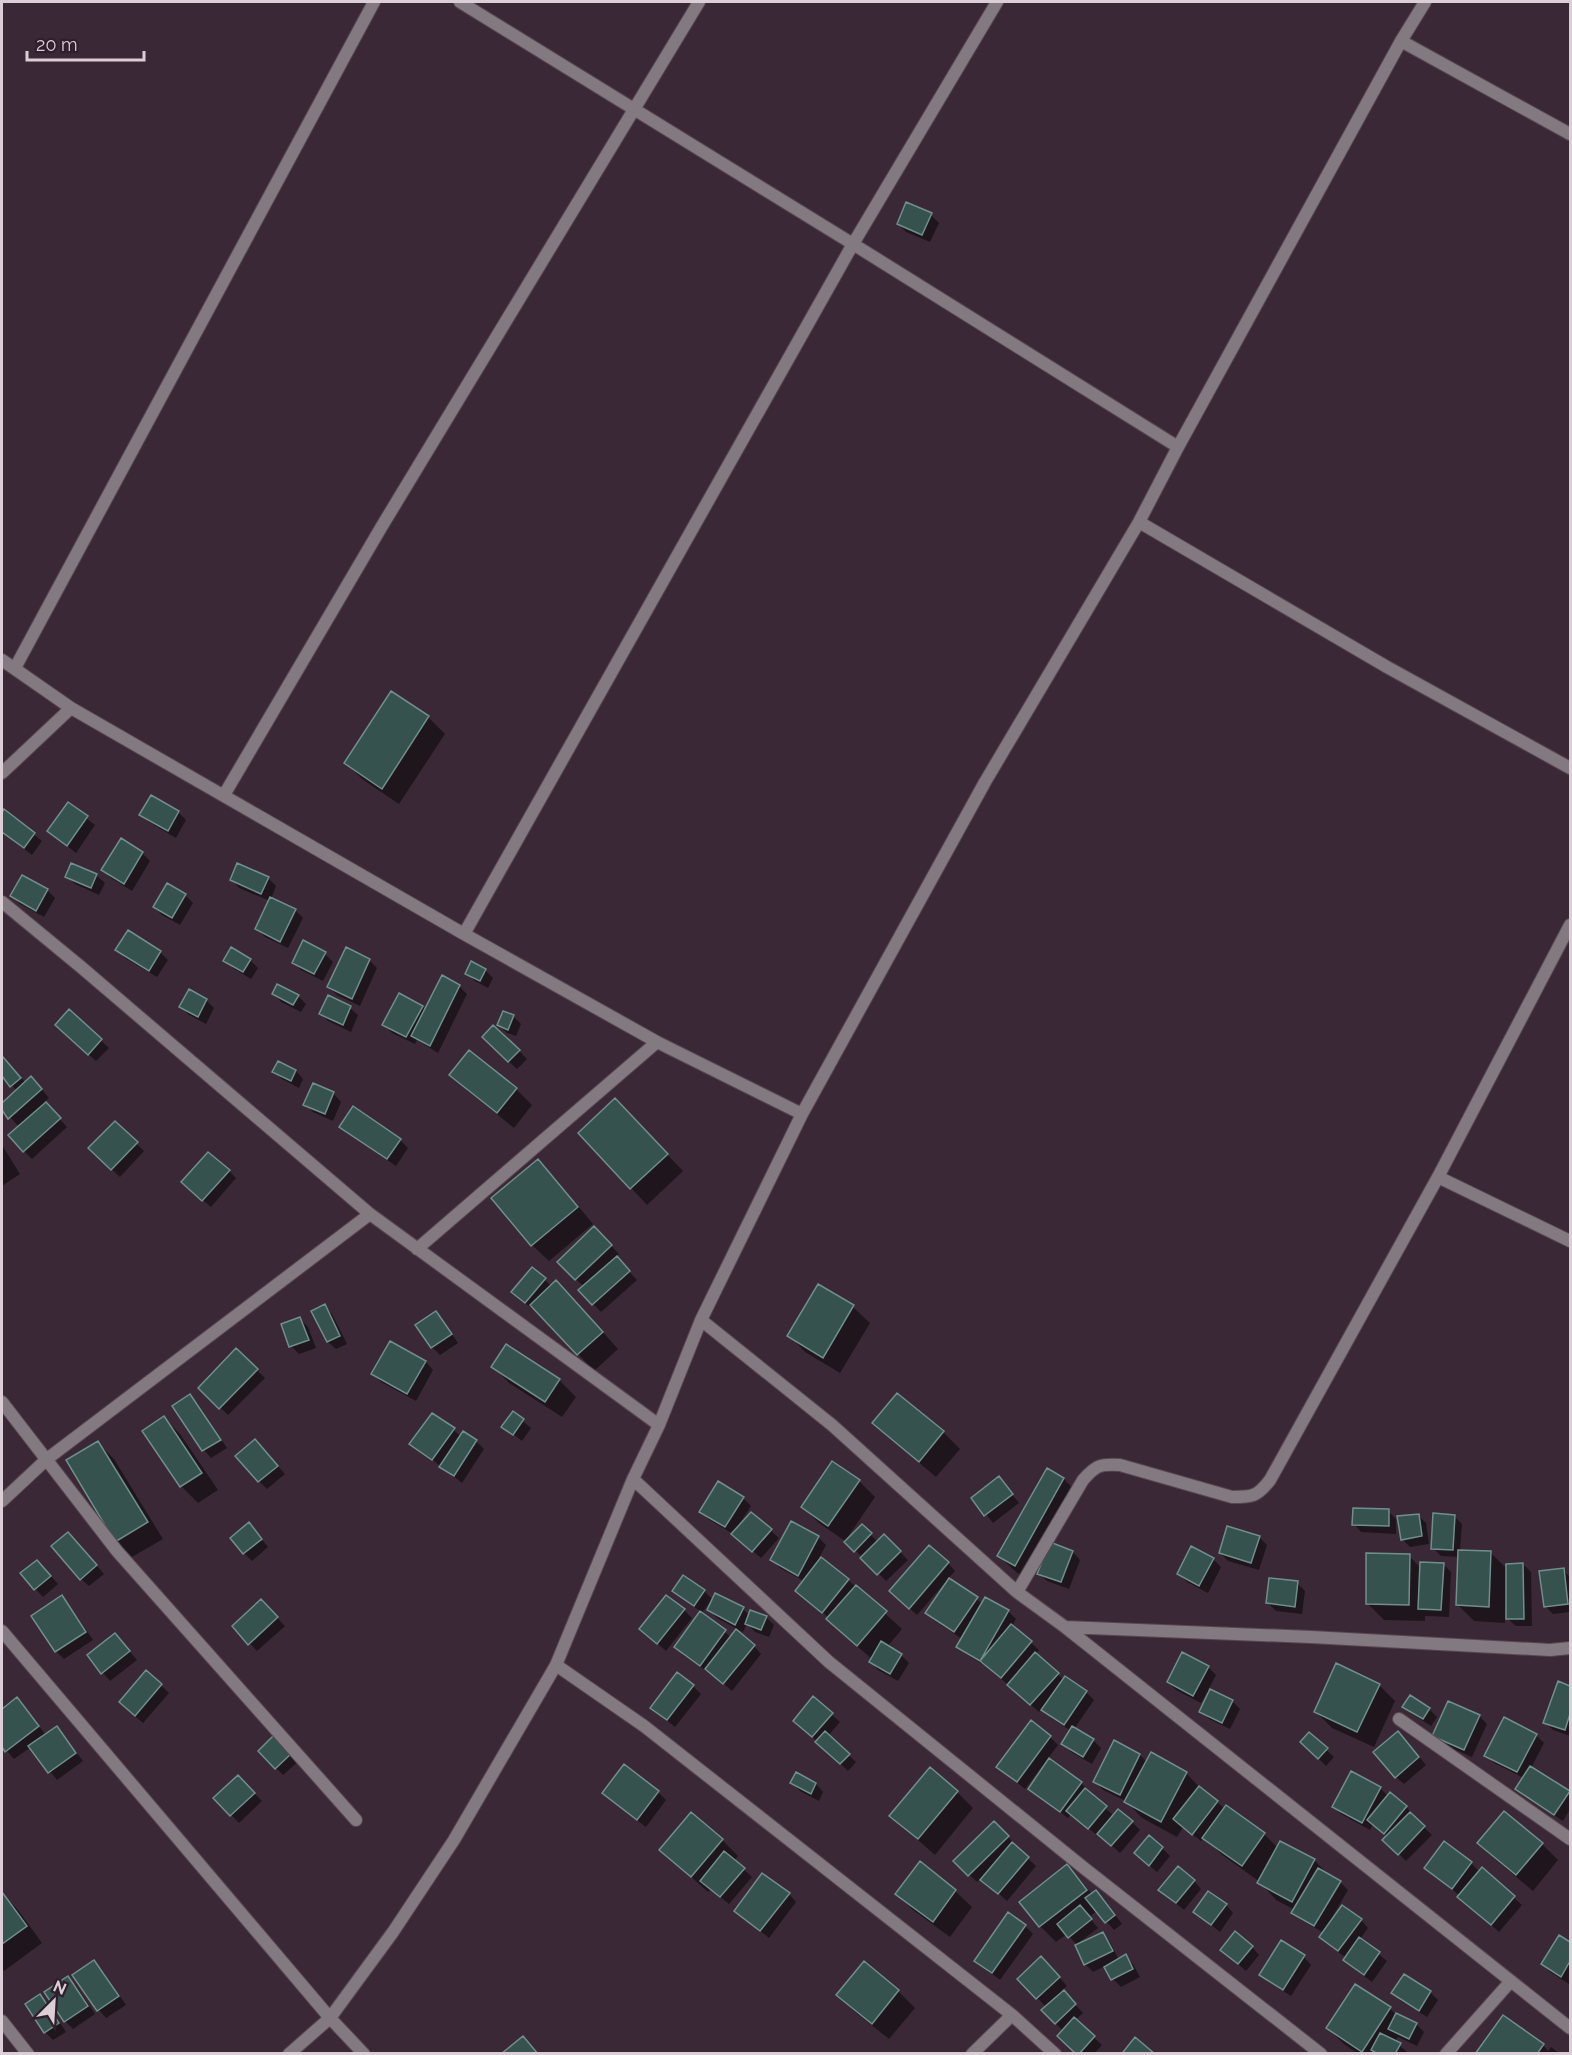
<svg xmlns="http://www.w3.org/2000/svg" width="1572" height="2055" font-family="Raleway,sans-serif">
<rect width="100%" height="100%" fill="#3b2836"/>
<path fill="#0007" d="M931,215L939,223L930,242L906,232L898,224Z
M391,693L428,717L445,734L399,804L362,779L346,763Z
M68,804L95,825L76,853L49,831Z
M5,812L42,841L32,855L2,832V816Z
M178,812L186,820L176,838L149,822L141,815Z
M142,853L150,861L132,891L111,878L103,870Z
M72,865L97,876L105,883L99,895L75,884L67,877Z
M268,878L276,886L271,899L295,910L303,918L288,948L265,937L257,929L270,901L239,888L232,880Z
M47,890L55,898L44,917L20,904L12,896Z
M185,895L193,903L180,925L162,915L154,907Z
M117,950L160,952L168,960L157,977L125,958Z
M325,954L333,962L323,981L301,970L294,963Z
M225,960H250L258,968L251,979L233,968Z
M369,960L377,968L360,1006L337,995L329,987Z
M485,970L493,978L488,988L475,981L467,973Z
M459,986L467,994L438,1053L417,1040L415,1044L392,1033L384,1025L422,1007L426,1010Z
M189,991L206,1000L214,1008L206,1024L189,1015L181,1007Z
M274,994L298,996L306,1004L301,1012L281,1002Z
M350,1008L358,1015L351,1032L328,1021L320,1013Z
M69,1011L109,1048L96,1061L65,1033Z
M513,1016L521,1024L516,1036L507,1033L499,1025Z
M491,1045L519,1051L527,1059L517,1069Z
M3,1059L26,1083L39,1086L49,1098L44,1102L67,1127L32,1159L24,1151L19,1127L2,1108V1105L17,1091L2,1074V1060Z
M296,1071L303,1079L299,1088L282,1079L274,1072Z
M451,1075L516,1089L532,1105L514,1128L468,1091Z
M314,1085L334,1094L341,1102L333,1121L313,1112L305,1104Z
M631,1117L683,1171L647,1205L580,1133Z
M115,1123L144,1151L120,1177L98,1156Z
M341,1127L400,1140L408,1148L396,1166L349,1134Z
M2,1145L20,1174L2,1186Z
M538,1161L555,1178L593,1224L549,1261L532,1245Z
M229,1171L236,1178L211,1207L191,1190Z
M594,1228L619,1254L615,1257L637,1280L601,1312L580,1290L584,1287L559,1262Z
M545,1280L552,1287L573,1299L618,1349L594,1371L535,1308L534,1310L521,1300Z
M818,1286L853,1307L870,1323L840,1373L805,1352L789,1335Z
M325,1306L332,1314L347,1344L336,1349L328,1342L313,1311Z
M435,1313L443,1321L458,1343L440,1355L432,1347Z
M300,1319L308,1327L316,1348L299,1354L291,1346Z
M506,1346L559,1380L576,1397L562,1417L509,1383L493,1366Z
M236,1350L265,1378L228,1415L200,1388Z
M426,1362L433,1370L416,1401L381,1382L373,1374Z
M898,1395L943,1432L960,1449L936,1477L891,1439L874,1423Z
M190,1396L198,1404L227,1448L211,1458L204,1450L174,1407Z
M513,1413L531,1428L522,1441L503,1426Z
M164,1418L180,1434L218,1490L198,1503L181,1486L144,1431Z
M454,1430L461,1437L476,1441L484,1449L462,1483L411,1443Z
M98,1443L114,1459L163,1539L132,1557L116,1541Z
M263,1449L285,1474L267,1489L259,1481Z
M1047,1470L1064,1479L1080,1496L1052,1544L1073,1552L1080,1560L1069,1589L1047,1581L1039,1574L1042,1566H1040L1031,1581L1016,1572L999,1556Z
M999,1478L1019,1503L993,1523L973,1498Z
M859,1481L875,1497L845,1541L819,1523L803,1507Z
M743,1498L751,1506L738,1526L752,1514L779,1538L761,1558L733,1534L708,1519L701,1511Z
M1388,1511L1396,1519V1534L1361,1532L1354,1524Z
M1418,1515L1426,1523L1429,1544L1410,1547L1402,1539Z
M1454,1516L1462,1524L1460,1551L1490,1552L1507,1569L1523,1564L1531,1572L1532,1626H1516L1508,1619V1610H1505V1623L1474,1621L1458,1605L1459,1557L1441,1556L1433,1548Z
M249,1524L268,1547L252,1561L244,1553Z
M862,1526L878,1542L884,1536L908,1560L886,1581L847,1542Z
M818,1537L826,1545L819,1558L848,1580L902,1629L887,1647L901,1655L909,1663L898,1681L878,1670L871,1662L872,1659L845,1636L828,1619L829,1618L797,1591L804,1581L780,1568L772,1560Z
M1259,1537L1267,1545L1259,1570L1228,1561L1220,1553Z
M76,1542L104,1574L89,1586L81,1579Z
M1409,1556L1421,1568L1443,1564L1451,1572L1449,1617L1425,1616V1621L1384,1620L1367,1603Z
M1213,1559L1221,1567L1208,1593L1187,1582L1179,1574Z
M948,1563L955,1571L948,1579L983,1604L1008,1611L1016,1619L1012,1626L1039,1650L1035,1654L1064,1680L1086,1692L1094,1700L1074,1729L1093,1740L1101,1748L1092,1764L1071,1752L1063,1744L1071,1731L1051,1718L1042,1708L1039,1712L989,1668L966,1654L958,1647L962,1639L935,1621L927,1613L945,1586L943,1585L917,1615L899,1599Z
M45,1569L58,1584L43,1597L22,1574Z
M1563,1570L1570,1577V1612L1553,1614L1545,1606Z
M1297,1583L1305,1591L1302,1614L1276,1611L1268,1603Z
M674,1591H704L712,1599L701,1614L731,1637L754,1646L761,1654L732,1691L709,1671L708,1672L683,1655L676,1647L701,1612Z
M62,1597L69,1605L93,1640L64,1659L56,1651Z
M269,1609L285,1626L257,1651L234,1626Z
M743,1609L750,1616L766,1617L774,1625L769,1637L755,1632L747,1624L743,1632L717,1618L709,1610Z
M684,1610L692,1618L666,1651L641,1629Z
M115,1635L137,1660L110,1681L89,1656Z
M1208,1667L1216,1675L1208,1690L1232,1701L1240,1709L1230,1729L1209,1719L1201,1711L1210,1693L1207,1692L1201,1703L1176,1690L1168,1682Z
M147,1672L169,1693L143,1723L128,1710Z
M1559,1683L1570,1687V1736L1553,1730L1545,1722Z
M1379,1685L1395,1701L1374,1747L1332,1728L1315,1711Z
M693,1686L701,1694L675,1727L652,1708Z
M17,1699L46,1735L57,1728L83,1761L57,1780L31,1747L14,1759L2,1745V1711Z
M814,1699L840,1722L828,1736L856,1762L848,1771L803,1728Z
M1404,1706L1429,1709L1437,1717L1431,1726L1412,1714Z
M1479,1716L1487,1724L1472,1757L1442,1744L1434,1736Z
M1309,1734L1334,1757L1326,1766L1302,1742Z
M276,1735L300,1760L283,1775L260,1751Z
M1536,1735L1544,1743L1531,1768L1570,1794V1809L1563,1821L1525,1797L1517,1789L1524,1778L1494,1763L1486,1756Z
M1050,1737L1058,1745L1025,1789L998,1767Z
M1406,1741L1426,1765L1404,1784L1396,1777Z
M1140,1755L1147,1762L1186,1773L1202,1790L1225,1809L1264,1834L1278,1848L1314,1860L1331,1877L1340,1882L1348,1890L1331,1919L1361,1920L1368,1928L1360,1939L1387,1961L1372,1982L1352,1967L1345,1960L1346,1958L1329,1945L1321,1937L1324,1933L1301,1920L1293,1912L1295,1910L1276,1900L1260,1882L1221,1854L1204,1837L1201,1841L1183,1827L1177,1837L1142,1818L1126,1801L1103,1790L1095,1782Z
M238,1777L262,1801L239,1823L215,1798Z
M792,1783L816,1784L823,1792L819,1801L800,1791Z
M1081,1783L1089,1791L1087,1792L1114,1816L1132,1822L1140,1830L1120,1853L1098,1833L1097,1835L1071,1814L1068,1818L1030,1789Z
M1380,1788L1388,1796L1406,1807L1414,1815L1412,1816L1432,1835L1406,1861L1385,1840L1387,1837L1373,1824L1370,1830L1341,1814L1333,1806Z
M658,1792L666,1800L646,1827L612,1801Z
M957,1792L973,1808L935,1855L891,1816Z
M994,1823L1016,1845L1014,1846L1036,1866L1007,1901L981,1878L977,1882L955,1861Z
M722,1840L738,1856L734,1861L752,1877L729,1904L711,1889L708,1892L661,1850Z
M1479,1843L1542,1844L1558,1860L1533,1891L1496,1860Z
M1162,1848L1170,1856L1157,1872L1144,1861Z
M920,1863L955,1891L972,1907L950,1937L913,1910L897,1894Z
M1471,1863L1480,1872L1482,1870L1522,1905L1499,1932L1467,1904L1460,1896L1426,1868Z
M1067,1866L1093,1895L1096,1892L1104,1900L1122,1924L1114,1930L1097,1911L1089,1917L1098,1928L1077,1944L1103,1934L1110,1942L1119,1960L1125,1956L1133,1964L1140,1977L1121,1987L1113,1979L1105,1966L1093,1972L1085,1964L1078,1946L1067,1934L1056,1942L1040,1926Z
M1194,1881L1201,1889L1184,1910L1160,1890Z
M2,1894L18,1910L42,1943L4,1971L2,1969Z
M789,1894L796,1902L769,1938L736,1911Z
M1226,1905L1233,1913L1220,1932L1195,1912Z
M1025,1926L1033,1934L1000,1980L975,1961Z
M1559,1937L1570,1944L1569,1984L1550,1972L1542,1964Z
M1252,1947L1259,1955L1246,1971L1230,1957Z
M1304,1957L1311,1965L1291,1996L1269,1982L1261,1975Z
M94,1962L102,1970L126,2005L106,2018L99,2010L74,1976Z
M864,1963L898,1991L915,2008L889,2039L855,2012L838,1995Z
M1049,1966L1067,1986L1062,1990L1083,2013L1075,2020L1102,2045L1094,2054H1078L1063,2031L1043,2010L1046,2007L1019,1979Z
M68,1978L76,1986L95,2014L73,2029L65,2021Z
M1355,1986L1390,2009L1397,2015L1416,2024L1424,2032L1417,2046L1398,2037L1395,2042L1407,2052V2054H1358L1344,2044L1328,2028Z
M1430,1992L1438,2000L1427,2017L1401,2001L1393,1993Z
M40,1996L48,2004L66,2032L53,2040L45,2032Z
M1543,2045L1548,2051L1551,2047L1560,2054H1476Z"/>
<path fill="#35524f" stroke="#708f8c" stroke-width="1.5" d="M906,202L932,213L922,235L897,224Z
M391,691L429,716L382,789L344,763Z
M151,795L179,811L168,831L139,815Z
M68,802L88,816L67,846L47,831Z
M4,809L35,833L24,848L2,832V813Z
M121,838L143,852L124,884L101,870Z
M71,863L97,874L91,888L65,877Z
M237,863L269,877L261,894L230,880Z
M22,875L48,889L36,911L10,896Z
M167,883L186,894L172,918L153,907Z
M270,897L296,909L280,942L255,929Z
M128,930L161,951L149,971L115,950Z
M303,940L326,952L314,974L292,963Z
M231,947L251,959L243,972L223,961Z
M346,947L370,959L352,999L327,987Z
M471,961L486,969L480,981L465,974Z
M442,975L460,985L430,1046L411,1036Z
M277,984L299,995L293,1005L272,994Z
M189,989L207,999L198,1017L179,1007Z
M399,993L423,1006L406,1037L382,1025Z
M328,995L351,1006L343,1025L319,1014Z
M69,1009L102,1039L88,1055L55,1025Z
M503,1011L514,1015L508,1030L497,1025Z
M493,1025L520,1050L508,1062L482,1037Z
M469,1050L517,1088L497,1113L449,1075Z
M3,1057L21,1078L10,1087L2,1076V1058Z
M278,1061L296,1070L291,1081L272,1072Z
M31,1076L42,1089L8,1119L2,1110V1103Z
M313,1083L334,1092L325,1114L303,1105Z
M615,1098L668,1154L630,1189L578,1133Z
M46,1102L61,1118L23,1152L8,1135Z
M353,1106L401,1139L387,1159L339,1127Z
M115,1121L138,1142L111,1170L88,1148Z
M208,1152L230,1170L202,1201L181,1182Z
M538,1159L578,1207L531,1246L491,1198Z
M594,1226L612,1245L575,1280L557,1262Z
M617,1256L630,1271L592,1305L578,1290Z
M532,1267L546,1278L525,1303L511,1292Z
M556,1280L603,1332L577,1355L530,1305Z
M818,1284L854,1305L823,1358L787,1336Z
M325,1304L340,1336L327,1342L311,1311Z
M436,1311L452,1334L431,1348L415,1325Z
M300,1317L309,1340L289,1347L281,1324Z
M390,1341L426,1361L407,1394L371,1374Z
M506,1344L560,1379L545,1402L491,1367Z
M236,1348L258,1369L219,1409L198,1388Z
M897,1393L944,1431L919,1462L872,1423Z
M190,1394L221,1440L202,1451L172,1406Z
M513,1411L524,1419L513,1435L501,1427Z
M432,1413L455,1428L432,1460L409,1444Z
M164,1416L202,1473L180,1487L142,1431Z
M463,1431L477,1440L454,1476L439,1467Z
M255,1439L278,1466L258,1482L235,1456Z
M98,1441L148,1522L115,1542L66,1460Z
M832,1461L860,1480L828,1526L801,1507Z
M1047,1468L1064,1478L1015,1566L997,1556Z
M999,1476L1013,1494L984,1516L971,1498Z
M718,1481L744,1497L725,1527L699,1512Z
M1353,1508L1389,1509V1526L1352,1525Z
M751,1512L772,1529L752,1552L731,1534Z
M1433,1513L1455,1515L1453,1550L1431,1549Z
M1419,1514L1422,1536L1401,1540L1397,1516Z
M791,1521L819,1536L798,1576L770,1560Z
M249,1522L262,1539L243,1554L230,1538Z
M862,1524L872,1533L854,1552L844,1542Z
M1227,1526L1260,1536L1251,1563L1219,1553Z
M68,1532L97,1565L80,1580L51,1546Z
M884,1534L901,1551L877,1575L860,1558Z
M1050,1542L1073,1551L1061,1582L1037,1574Z
M929,1545L949,1562L909,1609L889,1591Z
M1191,1546L1214,1558L1199,1586L1177,1574Z
M1458,1550L1491,1551L1489,1607L1456,1605Z
M1366,1553L1410,1554L1409,1605L1366,1604Z
M821,1557L849,1579L822,1613L795,1591Z
M37,1560L51,1576L34,1590L20,1573Z
M1420,1562L1444,1563L1441,1610L1418,1609Z
M1523,1563L1524,1619H1506V1564Z
M1564,1568L1568,1604L1544,1607L1539,1571Z
M683,1575L705,1590L694,1606L672,1591Z
M949,1578L978,1597L954,1632L925,1613Z
M1269,1578L1298,1581L1295,1607L1266,1603Z
M856,1585L887,1611L857,1646L826,1619Z
M715,1593L744,1607L735,1625L707,1610Z
M62,1595L86,1632L55,1652L31,1616Z
M666,1595L685,1609L657,1644L639,1629Z
M985,1597L1009,1610L980,1661L956,1647Z
M261,1599L278,1617L248,1645L232,1626Z
M750,1610L767,1616L761,1630L745,1624Z
M700,1611L726,1630L700,1666L674,1647Z
M1011,1624L1032,1641L1001,1678L980,1661Z
M736,1629L755,1645L723,1684L705,1669Z
M115,1633L130,1651L101,1674L87,1655Z
M881,1641L902,1654L890,1674L869,1662Z
M1035,1652L1059,1673L1030,1705L1007,1685Z
M1182,1652L1209,1666L1193,1696L1167,1682Z
M1336,1663L1380,1684L1357,1732L1314,1712Z
M146,1670L162,1684L135,1716L119,1702Z
M677,1672L694,1685L667,1720L650,1708Z
M1065,1676L1087,1691L1064,1725L1041,1710Z
M1558,1681L1570,1686V1714L1565,1730L1543,1723Z
M1210,1689L1233,1700L1222,1723L1199,1712Z
M1410,1695L1430,1708L1423,1719L1402,1707Z
M813,1696L833,1713L812,1737L793,1721Z
M17,1697L39,1726L5,1752L2,1747V1709Z
M1448,1701L1480,1715L1464,1750L1432,1736Z
M1504,1717L1537,1734L1517,1772L1484,1756Z
M1031,1720L1051,1736L1017,1782L996,1767Z
M57,1726L76,1753L48,1773L28,1746Z
M1072,1726L1094,1739L1083,1757L1061,1744Z
M825,1731L850,1754L840,1764L815,1742Z
M1398,1731L1419,1757L1395,1778L1373,1752Z
M1309,1732L1328,1748L1318,1759L1300,1742Z
M276,1733L293,1752L275,1769L258,1751Z
M1114,1740L1140,1754L1120,1795L1093,1782Z
M1151,1752L1187,1772L1161,1822L1124,1802Z
M1049,1758L1082,1782L1060,1812L1028,1789Z
M624,1764L659,1791L637,1820L602,1793Z
M1530,1766L1570,1791L1554,1815L1515,1789Z
M930,1767L958,1791L918,1839L889,1816Z
M1351,1771L1381,1787L1362,1823L1332,1807Z
M796,1772L816,1783L811,1794L790,1783Z
M238,1775L255,1793L230,1816L213,1798Z
M1199,1786L1218,1801L1192,1835L1173,1819Z
M1085,1788L1107,1806L1088,1829L1066,1811Z
M1390,1792L1407,1806L1384,1834L1367,1820Z
M1226,1805L1265,1833L1242,1866L1202,1838Z
M1118,1809L1133,1821L1111,1846L1097,1834Z
M1504,1811L1543,1843L1516,1875L1477,1843Z
M691,1812L723,1839L691,1877L659,1850Z
M1410,1812L1425,1826L1398,1855L1382,1840Z
M994,1821L1009,1836L968,1876L953,1861Z
M1149,1835L1163,1847L1149,1866L1134,1853Z
M1280,1841L1315,1859L1292,1902L1257,1883Z
M1444,1841L1472,1862L1452,1889L1424,1868Z
M1012,1842L1029,1857L998,1894L980,1880Z
M724,1851L745,1868L720,1897L700,1881Z
M920,1861L956,1890L933,1922L895,1894Z
M1067,1864L1087,1890L1039,1927L1019,1902Z
M1178,1866L1195,1880L1176,1903L1158,1890Z
M1482,1867L1515,1896L1491,1925L1457,1897Z
M1318,1868L1341,1881L1314,1926L1291,1913Z
M762,1873L790,1893L760,1931L734,1911Z
M1096,1890L1115,1915L1105,1923L1085,1898Z
M1208,1891L1227,1904L1211,1925L1193,1912Z
M2,1892L27,1926L2,1944Z
M1080,1905L1092,1919L1068,1938L1057,1924Z
M1342,1905L1362,1919L1338,1951L1319,1937Z
M1008,1912L1026,1925L992,1973L974,1961Z
M1235,1931L1253,1946L1238,1964L1220,1950Z
M1103,1932L1113,1951L1084,1965L1075,1945Z
M1559,1935L1570,1942V1961L1561,1977L1541,1964Z
M1359,1937L1380,1952L1364,1975L1343,1960Z
M1281,1940L1305,1955L1283,1990L1259,1975Z
M1126,1954L1133,1969L1111,1980L1104,1967Z
M1041,1956L1060,1977L1036,1999L1017,1979Z
M94,1960L119,1996L97,2011L72,1975Z
M864,1961L899,1990L872,2024L836,1995Z
M1404,1974L1431,1991L1419,2011L1391,1993Z
M68,1976L88,2006L64,2022L44,1992Z
M1355,1984L1391,2007L1362,2052L1326,2028Z
M1064,1990L1076,2004L1055,2024L1041,2010Z
M40,1994L59,2023L44,2033L25,2004Z
M1396,2013L1417,2023L1409,2039L1388,2029Z
M1503,2015L1544,2044L1537,2054H1475Z
M1074,2017L1095,2036L1079,2054H1076L1057,2036Z
M1380,2033L1401,2043L1395,2054H1378L1371,2050Z
M523,2036L538,2054H501Z
M1135,2037L1155,2054H1124L1123,2052Z"/>
<g fill="none" stroke-linecap="round" stroke-linejoin="round">
<g stroke="#584653" stroke-width="14">
<path id="minor" d="M460,2L853,244L1178,447
M1401,41L1570,134
M1139,522L1387,667L1570,768
M2,660L71,708L464,934L657,1042L802,1114
M15,668L374,2
M2,773L71,708
M224,795L382,526L699,2
M2,902L81,967L370,1214L659,1425
M464,934L853,244L997,2
M1438,1177L1570,1241
M417,1249L657,1042
M701,1320L832,1425L1017,1592L1065,1627L1570,2028
M2,1402L117,1551L356,1820
M633,1479L829,1662L1084,1868L1321,2054
M2,1501L47,1459L370,1214
M1017,1592L1083,1480C1096,1465 1100,1464 1120,1465L1232,1497C1252,1497 1257,1497 1270,1480L1438,1177L1570,925
M1065,1627L1311,1637L1550,1650L1570,1648
M2,1631L330,2018L364,2054
M556,1665L644,1726L1012,2015L1055,2054
M1399,1719L1570,1839
M2,2021L28,2054
M289,2054L330,2018L393,1932L454,1840L556,1665L633,1479L659,1425L701,1320L802,1114L985,782L1139,522L1178,447L1401,41L1425,2
M972,2054L1012,2015
M1446,2054L1511,1981"/>
</g>
<use href="#minor" stroke="#837980" stroke-width="12"/>
</g>
<rect width="1572" height="2055" fill="none" stroke="#dbced7" stroke-width="6"/>
<g transform="translate(54 2001) rotate(24)" stroke="#301e2c" stroke-width="4.5" paint-order="stroke">
<path d="M0-4.5L10 22L0 15L-10 22Z" fill="#dbced7"/>
<text y="-9" font-size="16" font-weight="bold" text-anchor="middle" fill="#dbced7">N</text>
</g>
<path d="M27 51v9h117v-9" fill="none" stroke="#dbced7" stroke-width="3"/>
<text x="36" y="51" font-size="18" fill="#dbced7" stroke="#301e2c" stroke-width="4.5" paint-order="stroke">20 m</text>
</svg>
